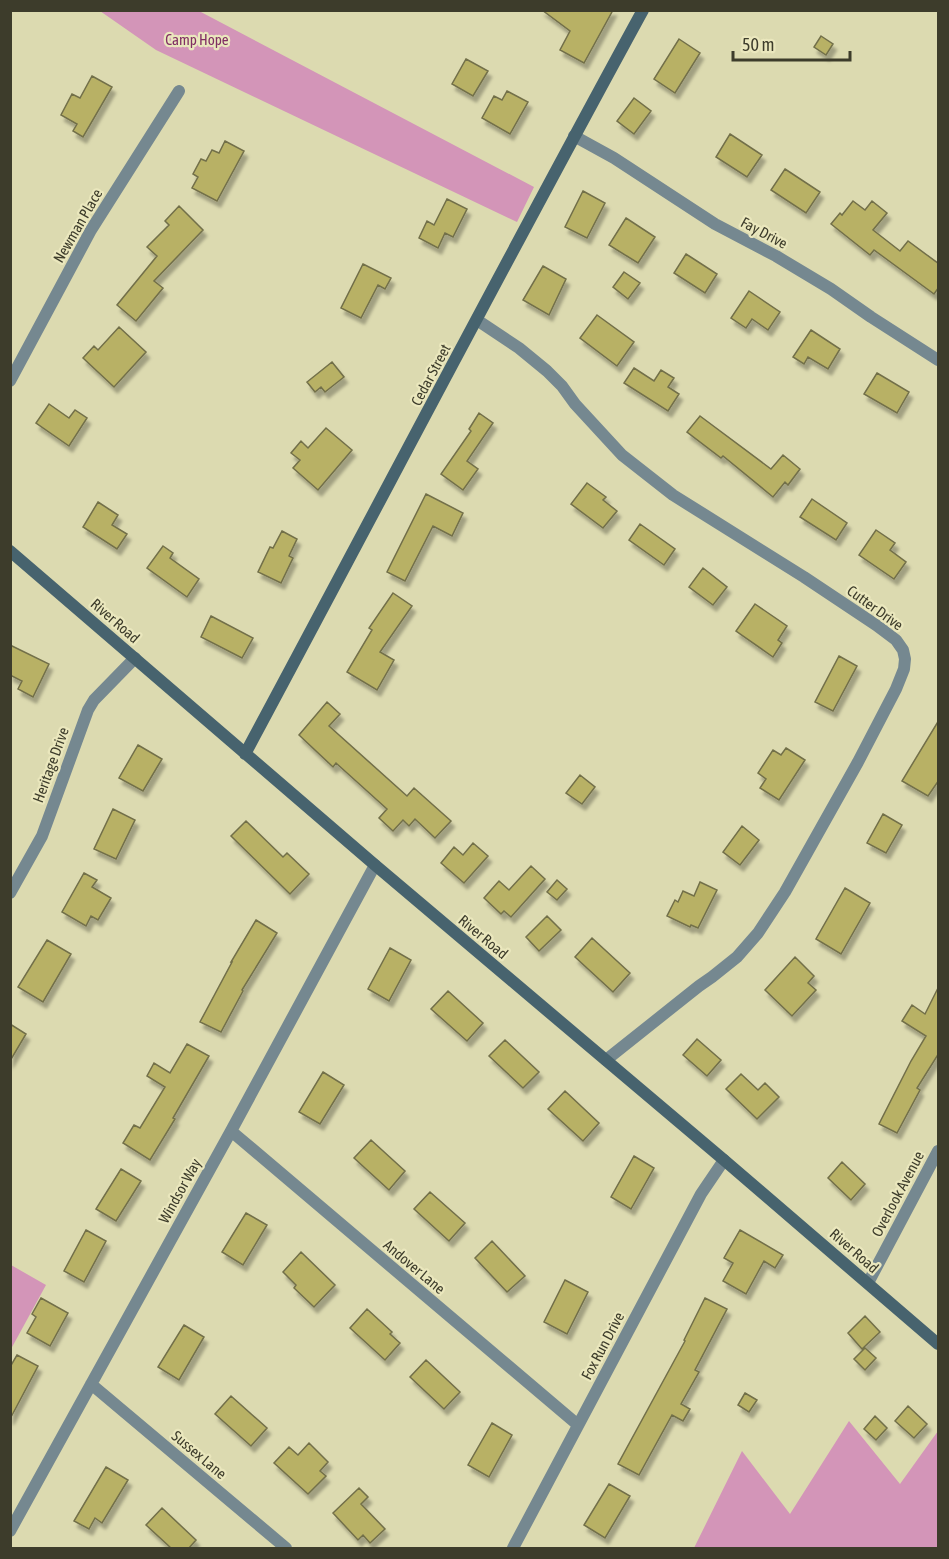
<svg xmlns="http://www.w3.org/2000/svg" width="949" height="1559" font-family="'Asap Condensed',sans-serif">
<defs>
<filter id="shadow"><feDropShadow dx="3.5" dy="6" stdDeviation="1.5" flood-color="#0004"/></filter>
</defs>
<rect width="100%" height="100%" fill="#dcdab0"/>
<path fill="#d395b8" d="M100,11H199L534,187L517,222L156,50Z
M11,1265L46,1285L11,1349Z
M849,1421L900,1484L938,1431V1548H694L742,1451L790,1514Z"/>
<path fill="#b8b165" stroke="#726f49" stroke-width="1.5" filter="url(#shadow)" d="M542,10H613L584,63L560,50L570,31Z
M821,36L833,44L826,55L814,47Z
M679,39L700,53L675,93L654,79Z
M466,59L488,71L473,96L452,84Z
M92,76L112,87L83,137L73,131L77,124L61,115L72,94L80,98Z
M507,91L528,102L510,134L482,118L494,96L502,100Z
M634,98L651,111L634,134L617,121Z
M730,134L762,155L747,177L716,157Z
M225,141L244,151L217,201L192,188L198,177L193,174L201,159L206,161L212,150L219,153Z
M785,169L820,192L806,213L771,190Z
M583,191L605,203L587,238L565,227Z
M447,199L467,209L453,237L445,233L438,248L419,238L427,221L434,225Z
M853,201L865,210L872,201L887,213L873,230L900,251L908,241L939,264V287L934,294L874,250L870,255L831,224L840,213L842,215Z
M179,206L203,230L154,281L163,288L136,321L117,305L157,256L147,247L169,225L165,221Z
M626,218L655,237L638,263L609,245Z
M686,254L717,274L705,293L674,273Z
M363,264L391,278L385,289L378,285L361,318L341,308Z
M543,266L566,279L549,315L523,300Z
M624,272L640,283L628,299L613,287Z
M749,291L780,312L768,330L752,319L746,328L731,318Z
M597,315L634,342L617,366L580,338Z
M119,327L146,352L114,387L83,358L94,346L98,350Z
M811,330L840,349L828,369L808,357L804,364L793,357Z
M332,362L344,377L325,392L321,387L315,392L307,382Z
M634,368L654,381L661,370L674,378L668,387L679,394L668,411L624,383Z
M877,373L909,392L897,413L864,394Z
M49,404L69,418L75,410L87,418L69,446L36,423Z
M479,413L493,423L467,461L478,469L463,490L441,474L471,431L469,429Z
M700,416L771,469L783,455L800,469L788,485L785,482L773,497L723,456L721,458L687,432Z
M326,428L352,450L318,490L293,468L300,460L291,453L301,441L308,448Z
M587,483L606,497L603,500L617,511L603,528L571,504Z
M426,494L463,513L452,536L433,526L405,581L387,572Z
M812,499L847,523L836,540L800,517Z
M98,502L118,515L112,525L127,534L117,549L83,527Z
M640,524L675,549L664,565L629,540Z
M876,530L895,543L890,550L906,562L894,579L859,555Z
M282,531L297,539L289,556L293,558L281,583L258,572L270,547L273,548Z
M163,546L173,553L170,558L199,579L187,597L147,568Z
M703,568L727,587L713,605L689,587Z
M393,593L412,606L380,652L394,660L377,690L347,672L372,630L369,628Z
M755,604L787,626L778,640L782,643L773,657L736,631Z
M211,616L253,638L242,658L201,637Z
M10,645L49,664L33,697L18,689L22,681L10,675Z
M839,656L857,666L833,711L815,702Z
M327,702L340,714L329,726L407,796L414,788L451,821L435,838L415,819L409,826L403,820L393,831L379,818L387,809L336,763L333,767L299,735Z
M939,720V780L928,796L902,781Z
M138,745L162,759L143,791L119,778Z
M786,748L805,760L779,800L760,788L766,779L758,773L773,750L781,755Z
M580,775L595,787L582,804L566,793Z
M113,809L135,820L116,859L94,849Z
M883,814L902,825L886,853L867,843Z
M246,821L283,857L287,853L309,874L290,894L231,836Z
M742,826L759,840L740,865L723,852Z
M473,843L488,856L464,883L441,863L454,847L463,855Z
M531,866L545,879L511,917L504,911L501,914L484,898L499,881L509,890Z
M84,873L97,880L92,887L111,898L98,920L91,916L86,926L62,912Z
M557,880L567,889L557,900L547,892Z
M700,882L717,890L698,928L691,925L690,927L667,916L675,900L678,902L683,891L694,896Z
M845,888L870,903L841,954L816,939Z
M547,916L561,930L539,951L526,937Z
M256,920L277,933L242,990L243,991L221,1032L200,1022L232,962H231Z
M592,938L630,973L613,992L575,957Z
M47,940L71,954L43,1002L18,987Z
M390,948L411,960L389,1001L368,989Z
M795,957L814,976L808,983L816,990L792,1016L765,990Z
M939,986V1053L917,1088L920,1090L897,1133L879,1124L911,1061L926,1036L902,1021L912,1005L925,1014Z
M448,991L483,1023L467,1041L431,1009Z
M10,1024L26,1034L10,1061Z
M697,1039L721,1060L707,1076L683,1055Z
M505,1040L539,1072L523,1088L489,1056Z
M187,1044L209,1056L173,1118L175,1119L150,1160L123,1143L134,1125L140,1128L165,1087L147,1076L154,1063L170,1073Z
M323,1072L344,1085L320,1124L299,1112Z
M741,1074L758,1090L765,1083L779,1097L757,1119L726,1089Z
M565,1091L599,1123L583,1141L548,1109Z
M371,1140L405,1171L389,1190L354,1158Z
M634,1156L654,1168L631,1209L611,1197Z
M842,1162L865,1184L851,1200L828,1178Z
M121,1169L141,1181L116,1221L96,1209Z
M430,1192L465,1223L449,1241L414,1209Z
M246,1213L267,1225L243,1265L222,1252Z
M86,1230L106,1241L84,1282L64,1271Z
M740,1230L783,1255L775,1268L764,1261L746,1294L723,1281L733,1263L724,1258Z
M492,1241L525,1276L507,1292L475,1258Z
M301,1252L335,1285L314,1307L294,1288L296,1285L283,1272Z
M565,1280L588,1292L567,1334L544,1322Z
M41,1298L68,1313L50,1346L27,1333L36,1317L32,1314Z
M705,1298L727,1309L695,1370L699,1372L681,1404L690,1409L683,1421L672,1415L639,1475L618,1464L685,1341L684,1340Z
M367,1309L392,1332L390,1334L400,1343L385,1360L350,1328Z
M865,1316L880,1332L862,1349L848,1333Z
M184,1325L204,1337L179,1380L158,1367Z
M865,1348L876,1358L865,1370L854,1359Z
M17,1355L38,1366L10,1419V1367Z
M426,1360L460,1392L444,1409L410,1377Z
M745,1393L757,1400L749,1412L738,1405Z
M231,1396L267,1428L251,1446L215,1414Z
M908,1406L927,1424L914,1438L895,1421Z
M875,1416L887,1428L876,1440L864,1429Z
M492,1423L512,1435L489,1477L468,1465Z
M309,1443L328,1462L320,1471L326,1476L308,1494L274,1463L289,1447L298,1455Z
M106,1467L128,1480L102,1523L95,1518L89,1529L74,1521Z
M609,1484L630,1496L605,1538L584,1525Z
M359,1488L368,1497L361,1504L385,1529L370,1543L363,1535L358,1540L333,1513Z
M162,1508L196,1540L189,1548H171L146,1525Z"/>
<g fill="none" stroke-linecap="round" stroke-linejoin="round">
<path stroke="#758890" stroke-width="12" d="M574,136L614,158L715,224L776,256L831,289L871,317L938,360
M477,320L519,348L547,371L562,386L575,404L622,455L673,495L804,577L876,625L896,640L903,650L905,659L904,669L896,689L858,762L785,892L758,933L737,957L712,977L699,986L606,1060
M10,381L91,230L179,91
M10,893L42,836L88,710L94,700L135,658
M231,1131L578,1425
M868,1283L938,1151
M91,1384L286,1548
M10,1531L231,1131L375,865
M513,1548L701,1194L724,1160"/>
<path stroke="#47636e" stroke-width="12" d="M10,551L375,865L724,1160L938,1344
M245,754C378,506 508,257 643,10"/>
</g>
<g text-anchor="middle" stroke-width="4.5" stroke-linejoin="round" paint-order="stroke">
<g font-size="15" fill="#812f63" stroke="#eae7bd">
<text x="197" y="45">Camp Hope</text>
</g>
<g font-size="15" fill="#3d3c2b" stroke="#eae7bd">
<text transform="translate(78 226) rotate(-60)" y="5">Newman Place</text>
<text transform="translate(764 233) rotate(28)" y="5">Fay Drive</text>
<text transform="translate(431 375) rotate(-62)" y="5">Cedar Street</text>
<text transform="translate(875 608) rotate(36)" y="5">Cutter Drive</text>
<text transform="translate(115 621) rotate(41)" y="5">River Road</text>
<text transform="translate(51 765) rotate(-70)" y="5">Heritage Drive</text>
<text transform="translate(483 937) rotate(40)" y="5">River Road</text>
<text transform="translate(180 1191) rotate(-61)" y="5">Windsor Way</text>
<text transform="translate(898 1194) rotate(-62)" y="5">Overlook Avenue</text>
<text transform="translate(854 1251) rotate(41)" y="5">River Road</text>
<text transform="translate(414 1267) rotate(40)" y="5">Andover Lane</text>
<text transform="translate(603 1346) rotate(-62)" y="5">Fox Run Drive</text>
<text transform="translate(199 1455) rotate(40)" y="5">Sussex Lane</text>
</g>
</g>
<rect width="949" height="1559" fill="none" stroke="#3d3c2b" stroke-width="24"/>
<path d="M733 51v9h117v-9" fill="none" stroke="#3d3c2b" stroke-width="3"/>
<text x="742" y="51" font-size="18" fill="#3d3c2b" stroke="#eae7bd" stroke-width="4.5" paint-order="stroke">50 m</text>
</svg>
